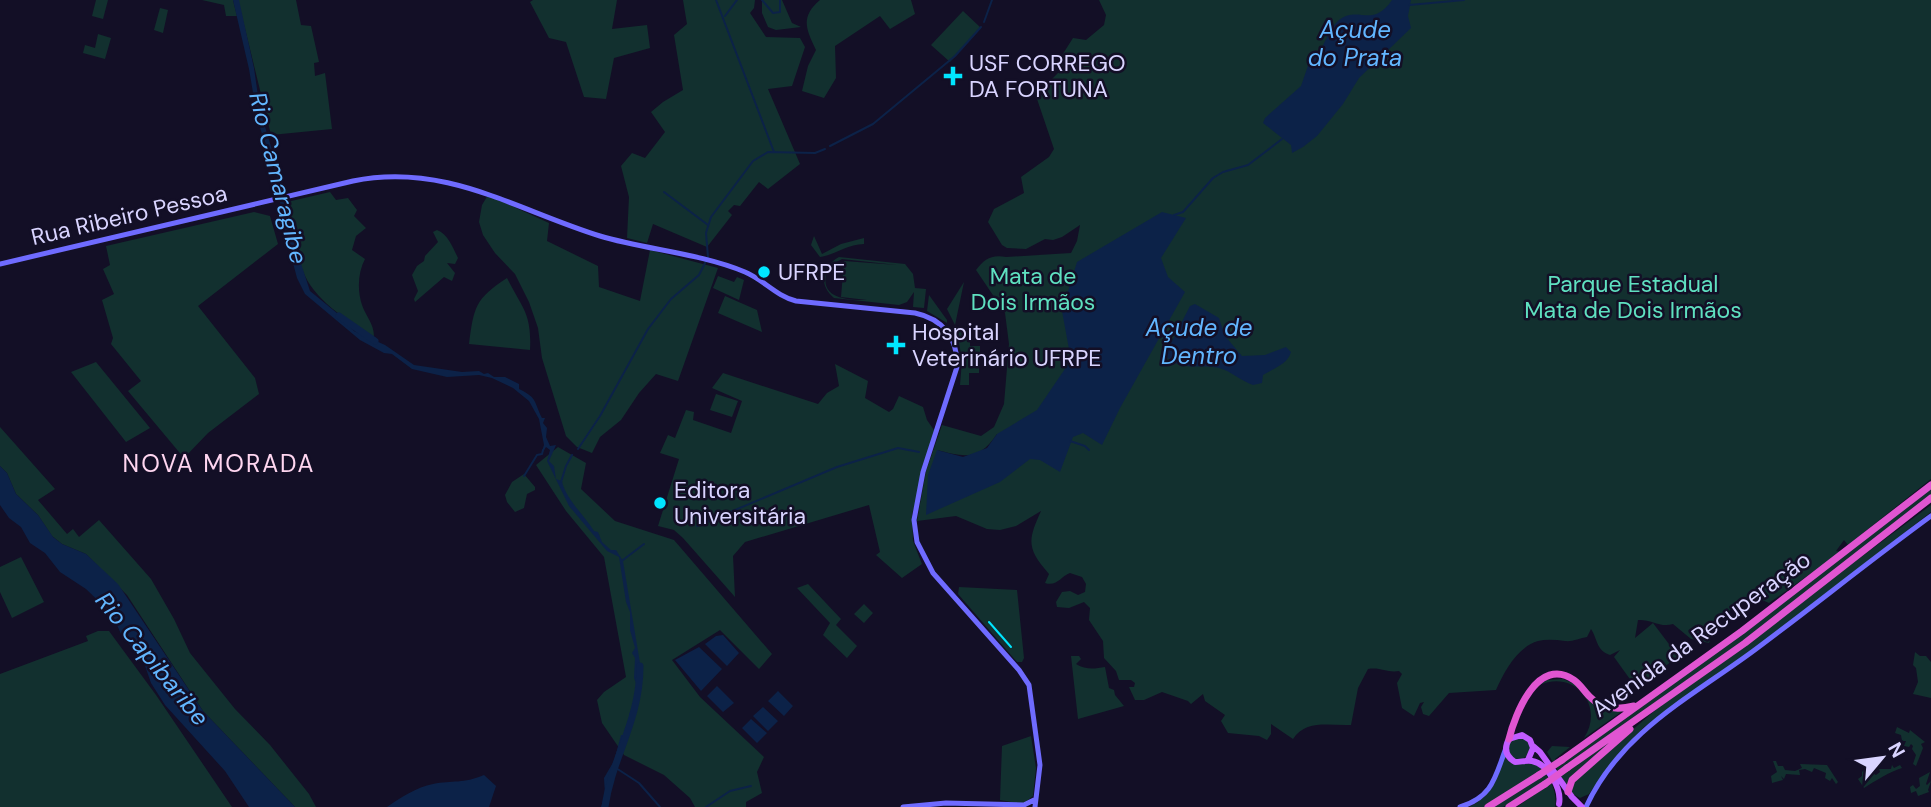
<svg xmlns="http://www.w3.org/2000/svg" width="1931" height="807" font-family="'DM Sans',sans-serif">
<rect width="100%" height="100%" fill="#130f26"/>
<path fill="#12302f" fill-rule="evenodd" d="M96,0H108L103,19L92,16Z
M202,0H233L237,16H226L224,5Z
M238,0H296L301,25L311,26L319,62L314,63L315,76L325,73L332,129L271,135Z
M533,0H617L612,29L647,25L650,48L614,58L606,99L584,97L566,42L549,38L530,2Z
M683,0H755L754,8L750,13L766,37L800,38L805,47L792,86L768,89L800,164L768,189L759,182L740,206L734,205L728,211L732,215L707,247L653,224L647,243L627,238L629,197L621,166L632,153L645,158L665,132L651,112L663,102L683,90L674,35L687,24Z
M762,0H782L792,23L801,27L776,30L768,27L762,13Z
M820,0H911L915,14L890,29L880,16L835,46L836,78L824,98L802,91L808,66L816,50C806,29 800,17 820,0Z
M1099,0H1931V479L1848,545L1844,540L1836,551L1841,552L1769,603L1760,599L1742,602L1718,619L1709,643L1691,639L1673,624C1660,628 1651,619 1638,620L1635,638L1653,623L1678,656L1637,689L1614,657L1620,650L1610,655C1596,650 1598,640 1591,629L1587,637C1580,638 1572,642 1565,641C1556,640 1547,639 1538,641C1517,647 1504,672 1496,690L1449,693L1429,716L1423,714L1421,707L1424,702L1420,703L1414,716L1402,708L1397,683L1402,674L1399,671C1387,673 1381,667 1368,669L1358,688L1351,725C1330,726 1306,719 1293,739L1271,724V734L1267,740L1259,736L1228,733L1221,721L1225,715L1205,701L1203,694L1191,704L1188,701L1162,692L1144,700H1135L1129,687H1134L1135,683L1131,680H1119L1116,671L1104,658L1103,641L1089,620L1090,608L1084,602L1069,608L1057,607L1056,602L1062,592L1070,591L1078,595L1085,592L1086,584L1082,577L1070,573C1061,576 1057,587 1045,583L1049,574C1026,548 1028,540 1041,511L1016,526L1000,530L987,529L956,516L917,521L926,471L942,425L981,436L994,427L1004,404L1009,344L1005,313L976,270C984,259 992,254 1006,257L1071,253L1077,241L1080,225L1062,237L1053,240L1045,239L1026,249L1007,248L1002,245L988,222L994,209L1024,193L1021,177L1049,157L1054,149L1037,99L1043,88L1060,71L1059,60L1073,38L1086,40L1104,25L1106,15ZM997,434L1000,482L937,450C965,457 979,461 997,434Z
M160,8L168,10L163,33L154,30Z
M963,11L981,28L950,62L931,45Z
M98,34L111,38L105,59L83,53L85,45L95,48Z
M330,192L336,200L348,198L357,210L354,216L366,228L356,236L352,250L365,259C358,272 357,290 362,305C366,317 374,323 374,337C350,322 318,303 305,276C295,254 291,226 287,202Z
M488,195L549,223L547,241L598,266L599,287L640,301L650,250L718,268L678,381L656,374L639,393L621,420L600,437L592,453L577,447L566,436L542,358L538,328L529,302L515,274L495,253L483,235L479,222L482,205Z
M254,212L270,216L278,244L198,306L255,378L259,394L208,433L184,458L128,391L141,381L111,344L113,338L102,300L114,294L103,269L110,265L106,246Z
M437,230C448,234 453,248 458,258L455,264L447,263L455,273L452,281L444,277L415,302L414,299L418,291L412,275L417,266L424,261L425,256L438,242L433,232Z
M814,236L822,254L841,244L864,238V244C847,244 835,255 820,257L811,245Z
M839,257L905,264L913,274L915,288L926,289L924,308L913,307L914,292L907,302L899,305L834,298C818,285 822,266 839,257ZM842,259L897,265L844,261L841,297L867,300C845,300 815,298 829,266Z
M718,276L734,282L737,277L744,280L739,300L713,288Z
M507,278C522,308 532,313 530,350L469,344C474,307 475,299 507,278Z
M964,282L955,325L947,309Z
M929,295L947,320V323L927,311Z
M725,296L757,310L762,332L718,313Z
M960,327L970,338V346H980V356H969L970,365L979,366V373H969V385H960L962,361L957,330Z
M96,362L150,428L126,442L71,372Z
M835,364L868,381L865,398L889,412L893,409L899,396L923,407L927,420L936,433L912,514L913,541L922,564L902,578L876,555L880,552L869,505L745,542L733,556L735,597L683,538L674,530L658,526L679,459L660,453L668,435L675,438L686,410L694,412L693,420L731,433L742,401L712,388L723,373L818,404L827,393L839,386Z
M716,394L738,401L732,417L710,410Z
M0,427L55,489L38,500L67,534L73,529L79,537L99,520L151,579L174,619L190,653L235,709L270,745L309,794L316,807H295L203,711L127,595L86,554L62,544L52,536L38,515L16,494L7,473L0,466Z
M558,447L586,463L581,489L615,521L674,540L772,654L759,669L720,630L672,660L700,697L764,757L757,772L762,793L746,802V807H695L690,798L664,775L624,755L602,723L597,700L604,692L626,677L604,557L566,511L536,465Z
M524,474L535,487V490L527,494L524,508L515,512L507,502L505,495L512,482Z
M1931,488V496L1739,645L1647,713L1576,774L1566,785L1547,752L1552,746L1570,747L1555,759L1558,763Z
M1931,505V512L1771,636L1644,727L1613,760L1589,794L1580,798L1571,793L1574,780L1659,707Z
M21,557L44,602L12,618L0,592V567Z
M808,584L841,619L836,625L857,646L847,658L823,635L830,623L797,588Z
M959,587L1017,590L1024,658L1022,662H1017L958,594Z
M864,604L873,613L864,623L854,614Z
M98,631H109L156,695L232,807H0V674L88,641L86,636Z
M1915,652L1920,656H1926L1931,662V698L1913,694L1918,682L1916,668L1913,665Z
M1071,656H1079L1081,659L1076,664C1086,670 1094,669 1105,667L1109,688L1114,690L1115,695L1124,706L1078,719Z
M1563,679L1577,685L1588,698L1624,710L1584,738C1605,706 1575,669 1539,685L1547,680Z
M1897,727L1909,733L1910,730L1925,742L1921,744L1923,748L1916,766L1913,764L1916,755L1912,749L1913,746L1911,744L1909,747L1904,746L1906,741H1902L1901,735L1895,733Z
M1031,736L1036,768L1033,796L1023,804L1000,800L1002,746Z
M1508 748a11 11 0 1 1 22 0a11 11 0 1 1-22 0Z
M1505,752C1515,762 1519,766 1534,763C1548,773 1558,790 1555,807H1517L1546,786L1503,807H1492L1490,804L1484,807H1469C1494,795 1498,776 1505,752Z
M1773,761H1776L1778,766H1783L1785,770L1795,771L1802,768L1800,764L1827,765L1838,782L1836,784L1832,778L1830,781L1825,778L1826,773L1814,768L1812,772L1805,769L1799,770L1800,775L1786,774L1784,779L1781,776L1783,780L1772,783L1771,776L1777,772Z
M1892,765L1894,768L1900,765L1902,768C1891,771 1875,781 1864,788L1858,779L1862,776V772L1865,769L1876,775L1880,772L1879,769H1891Z
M1930,772L1926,784L1927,785L1931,781L1928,790L1929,792L1918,796L1916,791L1911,793L1910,787L1913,785L1916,789L1920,786L1919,778Z"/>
<path fill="#0c2248" d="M233,0H239L254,68L260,110L285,193L295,245L310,291L343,318L354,331L385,345L414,365L462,372L479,371L484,374L488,373L494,377H505L519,384V389C537,398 533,399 542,418H545L543,423L547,428L546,437L550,446L556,445L549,461L554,466L556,479L562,481C565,498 584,515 594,531L598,532L602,542L611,550H616L623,561L641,669L636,678C648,706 617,756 607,784L609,791L606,807H601L605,794L604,778L614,761L621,735H624L629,726V715L638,688L634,678L635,658L632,653L635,648L630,630V612L626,602L619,557L607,551L569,506L547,461L550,450L546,447L543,452L542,451L544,445L539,419L529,401L513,388L492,378L479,375L447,377L412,369L392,354L384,353L360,340L305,294L297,278L282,221L277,177L258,122L249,69Z
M1392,0H1411L1408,16L1411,28L1359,78L1343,104L1317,136L1303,147L1292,153L1291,145L1263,123L1265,118L1301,86L1310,60C1324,53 1326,31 1339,20C1359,5 1372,29 1392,0Z
M1162,212L1186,218L1161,258L1168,277L1185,292L1120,408L1102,445L1083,433L1073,437L1060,472L1040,460L1030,459L1000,482L926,515L928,475L937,450L963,457L987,448L997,434L1037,410L1071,360L1062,311L1077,262Z
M1195,304L1219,318L1225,336L1242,356L1265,355L1286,347L1291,352C1288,364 1274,368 1263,375L1262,383L1253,385C1241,381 1231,371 1219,368C1199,363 1180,373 1165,355L1190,306Z
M0,466L7,473L16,494L38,515L53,537L62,544L86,554L118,584L203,711L295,807H249L225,771L165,705L151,683L143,660L122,636L112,614L86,589L60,572L45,553L30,543L21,527L9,518L0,505Z
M723,635L739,653L727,666L705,644L716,636Z
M699,647L722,669L701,691L675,660Z
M717,686L734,703L723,712L707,696Z
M778,691L793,706L784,716L768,701Z
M763,707L778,721L768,731L753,716Z
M751,719L767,733L757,743L742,728Z
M484,775L496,786L489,807H387C400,798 417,787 433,784C453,780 463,784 484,775Z"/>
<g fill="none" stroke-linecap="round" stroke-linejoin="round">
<path stroke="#0c2248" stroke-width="2" d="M716,0L774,152
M762,0L773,13L780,12V0
M1409,5L1464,0
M725,16L737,0
M984,22L992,0
M830,146L873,124L955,56L981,27
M664,192L708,225
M1174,215L1183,212L1213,178L1223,172L1248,165L1282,139
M1070,441L1085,446L1089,450
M578,449L600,416L648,329L671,299L699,275L708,257L706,233L711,217L753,161L768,152L815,153L825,149
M524,476L537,455L542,454L543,450
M561,482L566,466L572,455
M697,526L837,467L898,448L919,452
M623,560L644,544
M616,768L639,783L660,807
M706,807L730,791L751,786"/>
<path stroke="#0c2248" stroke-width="7" d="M339,316L375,341
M605,807C612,757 640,721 640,666"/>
<path stroke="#6f6bff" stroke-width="5" d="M0,264L353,181C445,162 516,210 600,236C647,250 699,253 745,272C764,280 776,296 796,301L915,313C943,319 958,338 957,367L923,472L914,520L917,542L933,573L1019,670L1029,685L1040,765L1035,807
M903,807L946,803L1024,805L1034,800
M1460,807C1493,797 1495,777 1506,748
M1586,807C1621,731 1693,696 1756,649C1815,605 1872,559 1931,516"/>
<path stroke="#c25bff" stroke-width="6" d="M1533,746L1540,752L1572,797L1582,807
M1528,760L1533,748L1530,740L1522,735L1509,739C1504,748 1505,756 1515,762C1521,762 1526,760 1532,761C1548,764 1562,789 1559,804"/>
<path stroke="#e055d1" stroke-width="7" d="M1509,739C1515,714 1538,655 1574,680C1580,684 1584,691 1589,696C1601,709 1618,710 1634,706
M1562,760L1742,631L1931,485
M1567,768L1745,643L1931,498
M1568,792L1572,780L1630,729
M1488,807L1539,775
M1509,807L1545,784"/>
<path stroke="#00e5ff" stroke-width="2" d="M989,622L1011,647"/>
<path stroke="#e055d1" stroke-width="7" d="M1539,775L1562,760
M1545,784L1567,768"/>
</g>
<g fill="#00e5ff" stroke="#130f26" stroke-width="2.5">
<path d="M949.5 65.5h7v7h7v7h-7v7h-7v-7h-7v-7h7z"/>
<circle cx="764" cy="272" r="7"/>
<path d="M892.5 334.5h7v7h7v7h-7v7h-7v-7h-7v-7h7z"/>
<circle cx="660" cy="503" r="7"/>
</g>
<g text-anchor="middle" stroke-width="5" stroke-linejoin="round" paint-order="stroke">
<g font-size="23" fill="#d9d4ff" stroke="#130f26" text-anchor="start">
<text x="969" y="71">USF CORREGO<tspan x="969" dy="26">DA FORTUNA</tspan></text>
<text x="778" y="280">UFRPE</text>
<text x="912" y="340">Hospital<tspan x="912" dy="26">Veterinário UFRPE</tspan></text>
<text x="674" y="498">Editora<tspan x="674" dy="26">Universitária</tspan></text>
</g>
<g font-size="23" fill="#d9d4ff" stroke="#130f26">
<text transform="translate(129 215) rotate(-13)" y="8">Rua Ribeiro Pessoa</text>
<text transform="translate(1701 634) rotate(-36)" y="8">Avenida da Recuperação</text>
</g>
<g font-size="23" fill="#5fe0c0" stroke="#130f26">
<text x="1033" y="284">Mata de<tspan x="1033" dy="26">Dois Irmãos</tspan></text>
<text x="1633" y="292">Parque Estadual<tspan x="1633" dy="26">Mata de Dois Irmãos</tspan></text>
</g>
<g font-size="24" font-style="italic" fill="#62b6ff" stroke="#130f26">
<text x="1355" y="38">Açude<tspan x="1355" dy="28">do Prata</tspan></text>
<text transform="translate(278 178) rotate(76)" y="8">Rio Camaragibe</text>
<text x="1199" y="336">Açude de<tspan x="1199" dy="28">Dentro</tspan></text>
<text transform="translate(152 659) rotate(51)" y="8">Rio Capibaribe</text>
</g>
<g font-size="24" letter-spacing="2" fill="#ffd6f0" stroke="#130f26">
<text x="219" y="472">NOVA MORADA</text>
</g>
</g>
<g transform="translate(1882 758) rotate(61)" stroke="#130f26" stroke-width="5" paint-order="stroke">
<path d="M0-5L12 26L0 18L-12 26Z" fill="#d9d4ff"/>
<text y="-10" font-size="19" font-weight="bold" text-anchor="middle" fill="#d9d4ff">N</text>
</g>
</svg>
